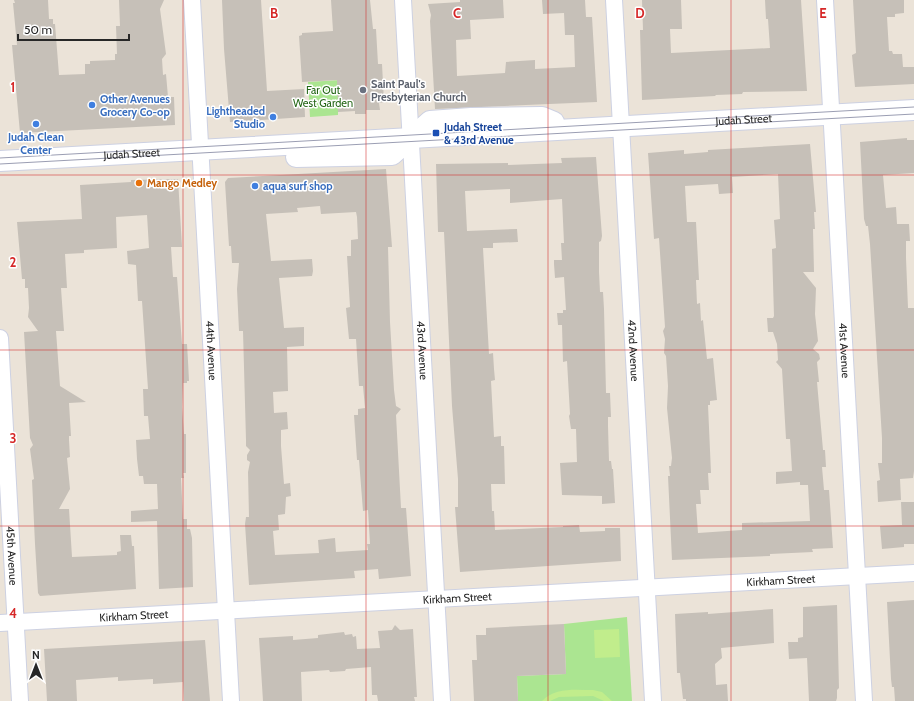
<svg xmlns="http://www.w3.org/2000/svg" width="914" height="701" font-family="Cabin,sans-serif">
<rect width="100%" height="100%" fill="#ebe3d8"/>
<path fill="#abe591" d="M341,80L338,98V115L310,117L308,82Z
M627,617L632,701H518L517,676L566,674L564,624Z"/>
<path fill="#c1ed8c" d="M619,629L620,657L595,658L594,630Z
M593,690L602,692L612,701H604L593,696L559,697L550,701H542C555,687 575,690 593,690Z"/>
<path fill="#c6c0b8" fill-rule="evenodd" d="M14,0H48L49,19H53V24H55L59,75L85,74V64H90V61L115,60V54H117L116,26H120L119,0H164L160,9L166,54L162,59L163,75L166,74L168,97H174L175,125L20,133L12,45H17L13,3H15Z
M222,0H261L267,91L304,89L305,117L230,122L224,49Z
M331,0H370L373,29H376L378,64H382L384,102L379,103L380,110H366V114H355V111L338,112L337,80L302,82L299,36L302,35V33L333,31Z
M460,0H503L504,18L470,20L471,39L456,40L457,76L505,73L506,62L535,60V69L575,67L574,35H565L564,13L543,14L542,0H585L586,17H592L597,102L435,109L430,21L431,15L428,4L460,2Z
M642,0H681L682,29H670L671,53L770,48L768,19H766L765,0H801L807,91L743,92L742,94L716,95L715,96L642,100L640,30H643Z
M853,0H904V13L895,14V17H887L889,51H892L893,54H902L903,67H914V84L855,87L852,55L856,53Z
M907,138V140H914V173L883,175L886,208L896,207L897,224H909L910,241H906V258L908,308H914V471L913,478L900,479L901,500L878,502L877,481L880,480L878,463H882V438L870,244L868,226H866L864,219L860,142Z
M810,144L816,212H814L815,229H813L814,272H803L816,288L815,314L818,341L813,349L819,354L820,359L817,362L819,382H817L823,450H825L826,467H822L824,490H829L833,548L812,549L813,552L770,554V556L672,560L668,476H670L669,466H671L672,458L667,408L668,386L666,356L664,353L665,339L663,331L665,327L659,238L654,239L648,153L684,150V154L708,152V150ZM778,174L780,219L774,220L776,248L772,249L774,316L773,318H767L768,332H773L777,344L778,360L776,362L782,369L786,439H790L792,471L776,472V484L800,482V485H808L810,521L742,523V530L698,533L696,504H701L700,490H709L708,473H711L708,405H710V401L717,400L713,358L707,359L703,320L701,321L700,303L697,304L696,280H699L696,222H687L685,186L718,184L719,194L733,193L732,177Z
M596,157L602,236L601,241L599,242V272L600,292H603L604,309L606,393H610L611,417H608V426L609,461H611L612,469H613L615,503L602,504V496L562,495L560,463L577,462L576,429H571L569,416L570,414L567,361L563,362L562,325H558L557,313H563V310H566L564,277L555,278L554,264V260H562L561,243H564L562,199L510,203V189L465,191L467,231L517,229L518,242L493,243V248H483L489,354L493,353L494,369L495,380L491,381L494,437L501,436V446H504L505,484H491L492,511H494L495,530L563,527V526L579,525L580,532L605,531V528H620L621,561L460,572L455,507H458V479L452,406L444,232H438L436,164L508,163V165L562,163L561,158Z
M386,169L392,247H388L390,322L394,390L396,406L401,409L396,415L401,508H406L411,576L379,579L378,569L354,571L355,578L249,585L245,524L246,517H249L248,472L250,462L247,460V455L250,450L246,446V440L243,331H239L237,289L239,263H232L231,246H229L225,182L228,178ZM320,206L321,214L356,212L357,217L358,239L351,240V256H347L350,307L346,308L349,339H356L359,386H363L365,408L358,409V415H354L357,460H359L363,511L368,510L370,544H367L368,550L336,552L335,538L318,540L319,553L275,555L273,531L279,530L278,515L285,514L286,497L291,496L290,483L284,484L281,446V430L288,429L287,412L274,413L273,392L288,391L287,347L304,346V327L284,328L279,278L312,276L313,271L312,259L271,261L266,214L298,212L297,208Z
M178,179L182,247H171L173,277H177L182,344H187L188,361L189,381H187V383H183L182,407L184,434H186V473H183L184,478H181L183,519H187V529H190L192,538L193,587L159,589L157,521L131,522V511L158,509L157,484H144L143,476H139L137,459L136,440L150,439L148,416H144L143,389H148L142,301H138L136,265L128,264L127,251L149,248L147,215L116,217L117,248L84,250V253L65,254L67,288H61L64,331H56L60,386L86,402L69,403L71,436H69V440L70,457L67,458L70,489L59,509H69L72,557L117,555V552L121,551L120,535H131L132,546H134L136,589L40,596L38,593L35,544L32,480L34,479L30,449L33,445L30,438L24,332L38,331L28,317L29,308L28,288H25V279H22L17,222L82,219L80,185L131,182V180Z
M901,502H914V544H904V547L882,549L880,526L902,525Z
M914,600V701H895L894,687H892L891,679L887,602Z
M837,605L839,688L837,690V698L836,701H809L807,658L789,659L788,642H798V638L803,637V607Z
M773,609L774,643L721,648L722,658L715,664L716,685L727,684L728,701H686V699H683L680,673H677L675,614L708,612V614Z
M564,624L566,674L517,676L518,701H474L472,660H477L476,635H486V628Z
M395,625L400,630L413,629L417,697H414L415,701H378L377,695H372L371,667L346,669L345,671L330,672L329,670L301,672L302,701H263L259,638L293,636V640L318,638V635L344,632L345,635L352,634L353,637L356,636L357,649L380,648L378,631L392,630Z
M205,640L210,701H184L183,682L153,684V679L118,681V677L76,680L77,701H47L44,649Z"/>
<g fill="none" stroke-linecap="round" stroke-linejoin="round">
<g stroke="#cdd1e2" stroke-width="18">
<g id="minor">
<path id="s1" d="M192,0L231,701"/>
<path id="s2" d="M403,0L442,701"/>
<path id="s3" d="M614,0L653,701"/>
<path id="s4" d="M825,0L864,701"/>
<path id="s5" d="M0,338L20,701"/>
<path id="s6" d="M0,623L914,573"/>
</g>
</g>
<g stroke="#cdd1e2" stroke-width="22">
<g id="tertiary">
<path d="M296,157L392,155L430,121L471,118L542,117L554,122"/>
<path id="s7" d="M0,161L914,110"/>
</g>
</g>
<use href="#minor" stroke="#fff" stroke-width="16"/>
<use href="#tertiary" stroke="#fff" stroke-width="20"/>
<path stroke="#9b9eb3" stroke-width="1" d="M0,158L914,107
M0,164L914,114"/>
</g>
<path fill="none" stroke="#d62828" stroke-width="1" stroke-opacity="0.55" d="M183,0V701M366,0V701M548,0V701M731,0V701M0,175H914M0,350H914M0,526H914"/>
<circle fill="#6b7280" stroke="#fff" stroke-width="1.5" cx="363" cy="90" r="4"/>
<g fill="#3f7fe0" stroke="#fff" stroke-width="1.5">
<circle cx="92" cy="105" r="4"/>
<circle cx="273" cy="117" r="4"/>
<circle cx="36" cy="124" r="4"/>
<circle cx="255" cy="186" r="4"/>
</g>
<rect fill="#1a4fb4" stroke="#fff" stroke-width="1.5" x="432" y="129" width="8" height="8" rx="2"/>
<circle fill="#e8710a" stroke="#fff" stroke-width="1.5" cx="139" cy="183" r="4"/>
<g text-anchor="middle" stroke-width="3" stroke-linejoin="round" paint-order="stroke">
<g font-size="11" font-weight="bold" fill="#5b616d" stroke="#fff" text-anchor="start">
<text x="371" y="88">Saint Paul's<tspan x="371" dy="13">Presbyterian Church</tspan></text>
</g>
<g font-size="11" fill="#246616" stroke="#fff">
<text x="323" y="94">Far Out<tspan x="323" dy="13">West Garden</tspan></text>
</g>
<g font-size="11" font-weight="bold" fill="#366cbe" stroke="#fff" text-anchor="start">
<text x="100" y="103">Other Avenues<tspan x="100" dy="13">Grocery Co-op</tspan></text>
<text x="265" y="115" text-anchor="end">Lightheaded<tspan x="265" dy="13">Studio</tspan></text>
<text x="36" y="141" text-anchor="middle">Judah Clean<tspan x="36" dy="13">Center</tspan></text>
<text x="263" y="190">aqua surf shop</text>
</g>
<g font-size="11" fill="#272727" stroke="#fff">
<text dy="4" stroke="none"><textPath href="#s7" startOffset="745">Judah Street</textPath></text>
<text dy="4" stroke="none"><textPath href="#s7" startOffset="132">Judah Street</textPath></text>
<text dy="4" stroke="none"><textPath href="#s1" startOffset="351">44th Avenue</textPath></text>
<text dy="4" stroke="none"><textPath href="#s3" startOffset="351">42nd Avenue</textPath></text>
<text dy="4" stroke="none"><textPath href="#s4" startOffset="351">41st Avenue</textPath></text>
<text dy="4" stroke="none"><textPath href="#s2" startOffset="351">43rd Avenue</textPath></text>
<text dy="4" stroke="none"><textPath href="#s5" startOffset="218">45th Avenue</textPath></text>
<text dy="4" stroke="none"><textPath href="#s6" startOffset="782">Kirkham Street</textPath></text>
<text dy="4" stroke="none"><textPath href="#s6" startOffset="458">Kirkham Street</textPath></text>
<text dy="4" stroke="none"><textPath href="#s6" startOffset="134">Kirkham Street</textPath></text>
</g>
<g font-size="11" font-weight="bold" fill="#164399" stroke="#fff" text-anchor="start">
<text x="444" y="131">Judah Street<tspan x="444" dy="13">&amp; 43rd Avenue</tspan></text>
</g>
<g font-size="11" font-weight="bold" fill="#c56008" stroke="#fff" text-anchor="start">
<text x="147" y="187">Mango Medley</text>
</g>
</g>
<g font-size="13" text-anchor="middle" font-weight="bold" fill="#d62828" stroke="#fff" stroke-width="3" stroke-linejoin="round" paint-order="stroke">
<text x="274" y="18">B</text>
<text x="457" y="18">C</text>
<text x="640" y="18">D</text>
<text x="823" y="18">E</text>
<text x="13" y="92">1</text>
<text x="13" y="267">2</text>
<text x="13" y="443">3</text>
<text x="13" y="618">4</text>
</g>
<g transform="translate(36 665)" stroke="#ffffff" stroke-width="3" paint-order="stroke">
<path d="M0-3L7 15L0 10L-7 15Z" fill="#272727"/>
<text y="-6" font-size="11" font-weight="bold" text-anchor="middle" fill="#272727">N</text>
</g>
<path d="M18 34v6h111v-6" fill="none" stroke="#272727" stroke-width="2"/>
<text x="24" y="34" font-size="12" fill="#272727" stroke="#ffffff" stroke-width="3" paint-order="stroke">50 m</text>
</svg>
